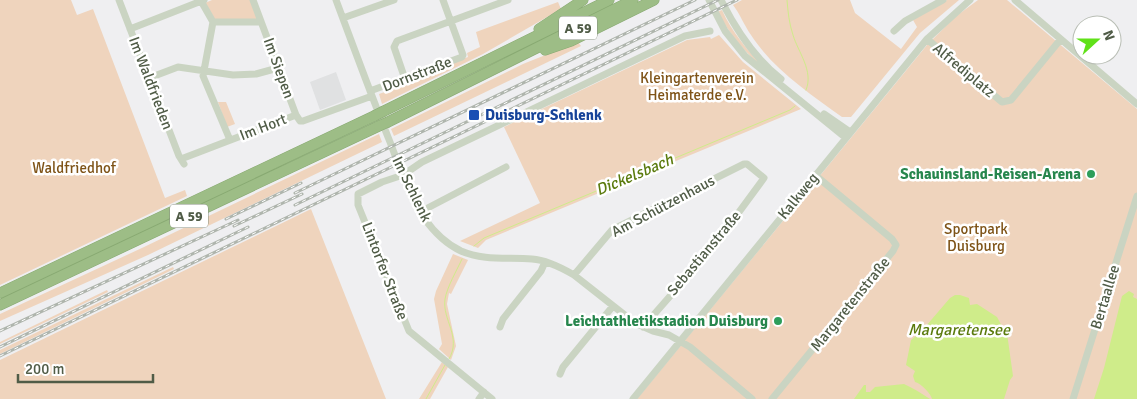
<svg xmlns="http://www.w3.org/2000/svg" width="1137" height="399" font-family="Signika,sans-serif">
<rect width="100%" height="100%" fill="#efeff1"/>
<path fill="#e0e1e2" d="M336,72L346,100L320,110L310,82Z"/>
<path fill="#efd4bd" d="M0,0H71L77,15L93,9L165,198L185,190L187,196L0,285Z
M212,0H251L257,19L215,20L205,3Z
M742,0H850L855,13L901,49L917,27L913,20L947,0H959L920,33L851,117H842C809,93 773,69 751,35C744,25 740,14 733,5Z
M978,0H1007L1137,109V399H637L927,45L955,17Z
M558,2L561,9L483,54L382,104L379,94L410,83L409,79L468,57L467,53L480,47L476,32Z
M722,10C732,33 750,53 767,71C745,53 732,37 717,12Z
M719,35L743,62L801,109L486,240L478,248L460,241L540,203L504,127L687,40L710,37L711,39Z
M578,42L581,46L394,136L391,129L523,64Z
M218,102H226L235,124L227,127Z
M379,134L382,142L148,255L0,321V314L144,247Z
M311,209L386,399H0V360Z
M453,254L468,260L451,294L449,293L447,304L456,346L451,360L439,349L442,344L434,299L436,291Z
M173,267L174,269L0,354V350Z
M107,290L108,292L0,344V342Z
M442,362L448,367L430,399H419Z"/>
<path fill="#cfec8a" d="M1129,291L1134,294L1133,297L1137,299V399H1094L1104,368L1122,296Z
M955,295H960L969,298L970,305L977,304L997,317L1003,328L1009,331L1007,333L1013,376L1010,380L1004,399H932C931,394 922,384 915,382L913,376L915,371L906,365L911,340L920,333L950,298Z
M904,384C913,388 921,393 930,399H854L864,385H866V392H870L875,387Z"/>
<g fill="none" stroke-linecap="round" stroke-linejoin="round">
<path stroke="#cfec8a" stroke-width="1" d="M787,0C788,12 789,23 793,35C798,52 814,71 806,90
M474,246L484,238L790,110L795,106
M449,359C462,337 442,320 445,299C447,287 457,270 462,259
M426,399L445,365"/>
<g stroke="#88a972" stroke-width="11">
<path id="highway" d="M539,29L583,0
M545,50L571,41L654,0
M384,111L609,0
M388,122L633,0
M0,293L374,116
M0,305L379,126"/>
</g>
<path stroke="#cad4c2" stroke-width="7" d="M119,0L179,156L184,164
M253,0L296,115L300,121H303L372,96
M336,0C354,48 371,95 390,142C400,168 409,196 424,218C434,232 446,244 461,251C484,261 508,257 532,259C547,260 562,268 574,275L635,323L653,331L669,335L690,347L752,399
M709,0L725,31L745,56L846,138
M721,0C736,30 754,58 781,79
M1015,0L1137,104
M201,1L213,22
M343,18L394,0
M213,22L203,76L230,140
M213,22H260
M130,29L204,0
M894,31L905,21L943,0
M927,39L1002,102L1011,100L1060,40
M149,78L178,67L233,75L256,74L278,68
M405,79L394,47L397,41L508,0
M370,91L462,57L463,55L443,0
M824,114L850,132
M181,159L296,115
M420,212L506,167
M574,275L612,230L744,164H747L764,178L714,246L643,327
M500,327L503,319L541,271L545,262
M560,374L563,367L613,306
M479,399L484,392
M492,399L409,331L358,205V194L382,182L403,175L422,162L685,36L710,31
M633,399L927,39L970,0
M772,399L893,251L896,245L892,239L815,175
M1073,399L1137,196"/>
<use href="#highway" stroke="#9dbd86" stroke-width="10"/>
<g stroke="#afb5ad" stroke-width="3">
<path id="rail" d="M295,193L695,0
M295,205L718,0
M226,219L301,183
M234,226L302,194
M0,331L238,220
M0,347L248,227
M0,356L737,0"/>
</g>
<use href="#rail" stroke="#fff" stroke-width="1" stroke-dasharray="4" stroke-linecap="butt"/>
<g stroke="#88a972" stroke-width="11" stroke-linecap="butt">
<path id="highway-bridge" d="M374,116L384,111
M379,126L388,122"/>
</g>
<use href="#highway-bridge" stroke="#9dbd86" stroke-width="10"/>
</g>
<rect fill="#1a4fb4" stroke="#fff" stroke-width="2" x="468" y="109" width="12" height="12" rx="2.5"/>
<g fill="#2e9e5b" stroke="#fff" stroke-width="2">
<circle cx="1091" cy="174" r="5"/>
<circle cx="778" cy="321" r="5"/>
</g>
<g text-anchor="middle" stroke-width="5" stroke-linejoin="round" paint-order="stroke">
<g fill="#fff" stroke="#848d7e" stroke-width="1">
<rect x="559" y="16.5" width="38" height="23" rx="4"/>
<rect x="170" y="204.5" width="38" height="23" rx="4"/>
</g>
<g font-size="14" font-weight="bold" fill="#505c47">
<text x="578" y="33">A 59</text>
<text x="189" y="221">A 59</text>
</g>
<g font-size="15" fill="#505c47" stroke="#fff">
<text transform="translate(279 68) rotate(70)" y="5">Im Siepen</text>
<text transform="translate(964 70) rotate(40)" y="5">Alfrediplatz</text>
<text transform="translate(417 74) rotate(-21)" y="5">Dornstraße</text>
<text transform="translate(151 83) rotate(69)" y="5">Im Waldfrieden</text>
<text transform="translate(263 127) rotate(-21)" y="5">Im Hort</text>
<text transform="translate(412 189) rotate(64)" y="5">Im Schlenk</text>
<text transform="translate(798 196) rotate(-51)" y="5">Kalkweg</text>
<text transform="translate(663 206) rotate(-28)" y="5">Am Schützenhaus</text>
<text transform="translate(704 253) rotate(-50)" y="5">Sebastianstraße</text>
<text transform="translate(385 271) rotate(69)" y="5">Lintorfer Straße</text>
<text transform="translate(1105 297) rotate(-73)" y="5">Bertaallee</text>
<text transform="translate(850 304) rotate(-51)" y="5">Margaretenstraße</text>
</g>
<g font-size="15" fill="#7e5317" stroke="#fff">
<text x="697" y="83">Kleingartenverein<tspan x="697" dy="17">Heimaterde e.V.</tspan></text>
<text x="74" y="173">Waldfriedhof</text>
<text x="976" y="234">Sportpark<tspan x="976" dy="17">Duisburg</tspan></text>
</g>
<g font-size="15" font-weight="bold" fill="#164399" stroke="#fff" text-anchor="start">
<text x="485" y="120">Duisburg-Schlenk</text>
</g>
<g font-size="15" font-weight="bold" fill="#27864d" stroke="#fff" text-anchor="end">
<text x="1081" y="179">Schauinsland-Reisen-Arena</text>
<text x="768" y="326">Leichtathletikstadion Duisburg</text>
</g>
<g font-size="16" font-style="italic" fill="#5b7b0e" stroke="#fff">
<text transform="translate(634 174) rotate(-23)" y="6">Dickelsbach</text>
<text x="959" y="335">Margaretensee</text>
</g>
</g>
<g transform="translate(1097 40) rotate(69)"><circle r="24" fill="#ffffff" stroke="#b9beb5"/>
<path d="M0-4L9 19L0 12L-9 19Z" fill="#60e119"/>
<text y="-8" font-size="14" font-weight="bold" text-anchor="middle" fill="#505c47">N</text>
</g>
<path d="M18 374v8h135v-8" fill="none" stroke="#505c47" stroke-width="2.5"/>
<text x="25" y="374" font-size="15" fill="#505c47" stroke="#ffffff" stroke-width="4" paint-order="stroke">200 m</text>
</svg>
